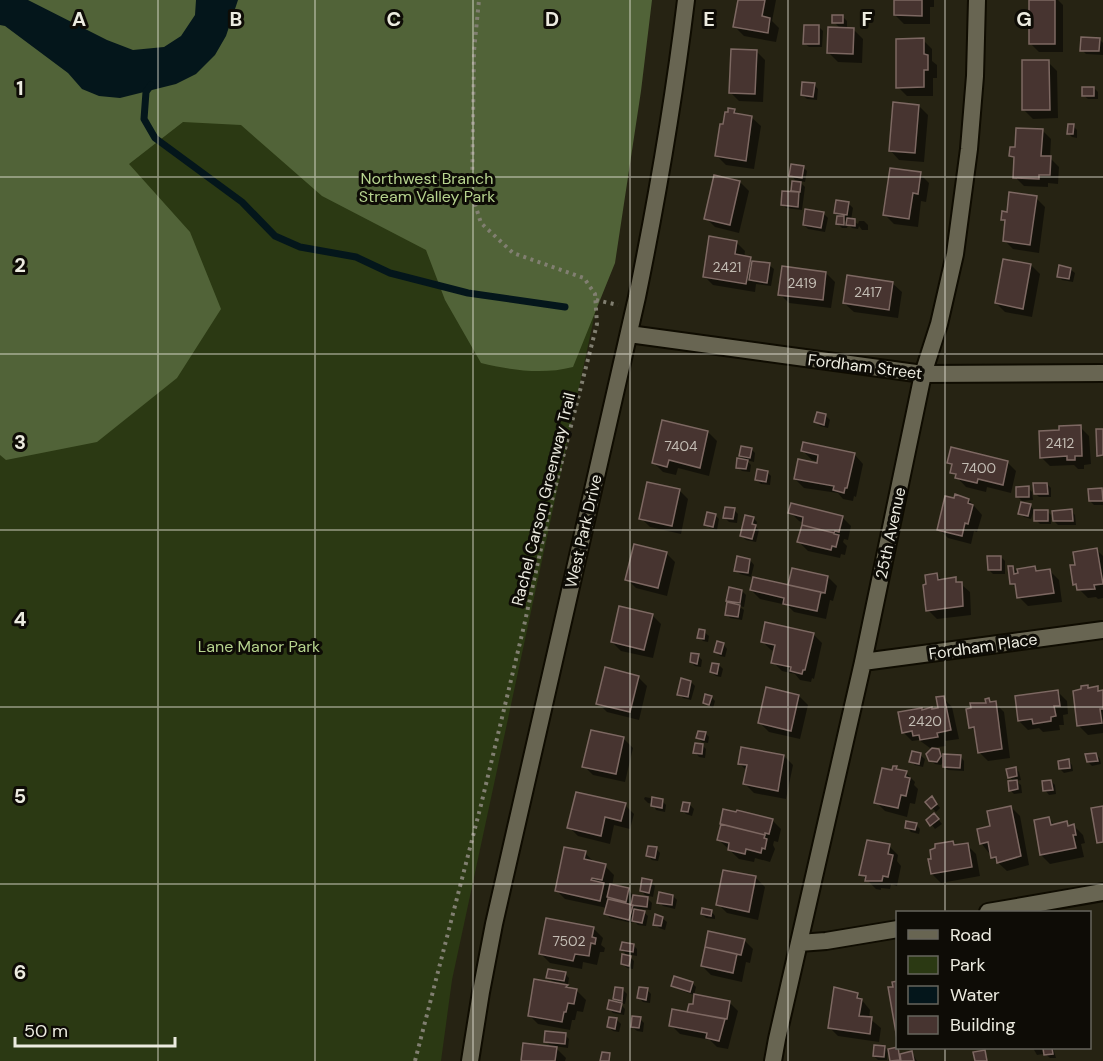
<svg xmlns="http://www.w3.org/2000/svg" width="1103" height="1061" font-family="'DM Sans',sans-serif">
<rect width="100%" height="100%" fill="#262313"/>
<path fill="#2b3913" d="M0,0L604,271L452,980L441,1061H0Z"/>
<path fill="#516338" d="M0,0H652L641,91L615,263L573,367C542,375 511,370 481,363L445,300L426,250L322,196L241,125L183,122L129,164L190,232L221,309L177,378L97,442L6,460L0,455Z"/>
<path fill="#04161b" d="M0,0H28L107,40L133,50L164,47L181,36L195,15L196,0H238L226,36L215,55L196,74L176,84L120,98L99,96L82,89L68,73L5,26L0,25Z"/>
<path fill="#0007" d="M740,0H776L772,21L779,28L776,42L744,36L735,27Z
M895,0H934V7H930V24H904L895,15Z
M1030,0H1058L1063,5V52H1039L1030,43Z
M843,17L847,21V29L854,30L863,39L862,63L838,62L829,53L841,29L834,22Z
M819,27L823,31L822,47H809L804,43Z
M1099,39L1103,43V55L1086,54L1082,50Z
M923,40L932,49V61L937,65V78H933V96H907L898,87Z
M756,51L765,60L763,102L739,101L730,92Z
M1048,62L1057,71L1058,118L1033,119L1024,110Z
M814,85L818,89L817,100L807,99L802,95Z
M1094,88L1098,92V99H1088L1083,95Z
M919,106L928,115L924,162L899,160L890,150Z
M734,110L739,115L751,117L761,126L754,169L726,165L717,156L725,126Z
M1073,126L1077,130V138L1072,137L1068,133Z
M1042,130L1051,139L1050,158L1059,167L1058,184L1048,183V187L1024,186L1015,177V160L1011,156L1017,148Z
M803,167L807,171L805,182L795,180L791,175Z
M920,174L929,183L926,202L921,201L918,227L894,224L885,215Z
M740,182L749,191L739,233L715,227L706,218Z
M794,183H801L805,187L802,210L786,208L782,204L793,193Z
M1036,198L1045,207L1039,253L1013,249L1004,240L1006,223L1003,219L1008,213Z
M849,204L853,208L851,220L858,224L859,221H864L868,225V230H862L859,226L858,229L852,228L848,224L847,228H842L838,224V216L835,213Z
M824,214L828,218L825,232L808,229L804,225Z
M736,242L745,251L744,257L750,258L755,263L769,265L774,269L771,286L756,284L755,292L713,285L704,276Z
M1031,265L1040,274L1032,317L1005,312L996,303Z
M1070,269L1075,273L1073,282L1062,280L1058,276Z
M826,273L835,282L831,308L789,303L780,294Z
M892,283L902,292L898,318L854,312L844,303Z
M818,414L826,416L830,420L828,428L820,426L816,422Z
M1080,427L1089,436L1091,464L1084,465V469H1078L1074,465L1050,466L1041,457L1061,431Z
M708,432L717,441L709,476L678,468L676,475L663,472L654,463Z
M751,449L755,453L754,462L746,460L751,465L750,472L742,471L737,467L746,461L740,456Z
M803,451L854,454L863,464L856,497L854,496L853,501L843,499L838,493L804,488L795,479L820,465L821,462L812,460Z
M949,462H1007L1016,471L1011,493L987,487L986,492L966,487L952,472L953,466Z
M767,472L771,476L770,485L761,484L756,480Z
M1047,484L1051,488V497H1039L1035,493Z
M1028,488L1032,492L1033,500L1022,501L1018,497Z
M1102,489L1103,505H1094L1090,501Z
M679,490L688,499L681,534L650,527L641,518Z
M969,500L982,515L977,532L974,531L971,544L948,538L939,529Z
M1030,505L1034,510L1031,519L1024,517L1020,513Z
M734,510L738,514L737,523L729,522L725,518Z
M1047,511L1051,515V524H1040L1036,520Z
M1071,511L1075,515L1076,525H1058L1054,521Z
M790,512L842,517L851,526L848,540L844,539L843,542L847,546L845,555L841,554L840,558L808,551L799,542L804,523L799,521Z
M715,515L719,519L717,530L710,528L706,524Z
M753,518L757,522L756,527L759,530L756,542L746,540L742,536Z
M1097,550L1103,556V598L1098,599L1096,597L1088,598L1074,584L1077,566Z
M666,553L675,562L667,596L636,588L627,579Z
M1001,557L1005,561V574H993L989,570Z
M750,560L754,565L751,577L740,574L735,570Z
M1012,567L1020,574L1035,567L1039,572L1050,571L1059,580L1062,602L1028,606L1019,597L1018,590L1012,584Z
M937,575L943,581L955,579L970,592L971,615L937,619L928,610Z
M828,577L837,586L833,601L830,600L826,619L794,612L787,605L760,599L751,590L789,587Z
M742,591L746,595L744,607L739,606L744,610L742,620L730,618L726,614L733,605L728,600Z
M652,615L661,624L653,658L621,651L612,642Z
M704,632L709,636L708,642L703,641L699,637Z
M813,634L822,643L814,679L812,678L811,682L800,680L795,674L782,671L773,662L776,651L771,650L762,641Z
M723,644L727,649L725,657L720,656L716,652Z
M698,656L702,660L701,667L695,666L691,662Z
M713,664L719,665L723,669L721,677L716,676L711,672Z
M638,677L647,686L639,720L607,712L598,703Z
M691,682L695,686L691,700L683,698L679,694Z
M1087,686L1090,689L1097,688L1103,693V733L1088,735L1079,726Z
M767,689L799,696L808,705L800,739L769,732L760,723Z
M1058,692L1067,701L1068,714L1063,715L1064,725H1059L1060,730L1043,732L1039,728L1028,730L1019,721Z
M711,697L715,701L713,708L705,703Z
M943,698L952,707L959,739L945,741L946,746L930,748L919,740L912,741L903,732L923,711L940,709Z
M989,700L992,704L995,703L1004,712L1010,758L988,761L979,752L977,733L970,727Z
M705,733L709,737L708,743L702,742L698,738Z
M624,739L633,748L625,782L593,775L584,766Z
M702,745L706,749L705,758L699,757L695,752Z
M938,751L943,756H960L964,761V771L948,770L944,766V761L941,765L935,764L930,760Z
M1096,754L1100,759L1101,764L1092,766L1088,762Z
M920,755L925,759L923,767L915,765L911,761Z
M784,756L793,765L786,799L754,793L745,784L747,771L739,763Z
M1068,760L1072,765L1073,771L1064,773L1060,769Z
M896,768L900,771L906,773L915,782L914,785L918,789L915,804L910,803L907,817L885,811L876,802Z
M1015,768L1019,772L1021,780L1016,781L1021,785L1022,793L1014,794L1010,790L1014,782L1010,777Z
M1051,781L1055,785L1056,794L1049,795L1045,790Z
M645,797L650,798L653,801H662L666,805L665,812L656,810L653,804L648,803L644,799Z
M935,802L940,808L936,812L932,808Z
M625,805L634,814L630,829L614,825L610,844L578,836L569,827Z
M690,805L694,809L692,816L686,814L682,810Z
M1011,807L1020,816L1029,865L1007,871L993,858L981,843L992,827Z
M938,819L942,824L935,829L928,820Z
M1049,819L1055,825L1067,823L1070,827L1074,826L1083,835L1085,843L1081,844L1084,857L1050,864L1041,855L1036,821Z
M772,820L781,829L778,842L774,841L773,845L775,849L770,862L755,858L754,862L739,859L719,840Z
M916,825L920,829L919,834L911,832L907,828Z
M953,842L957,846L967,845L976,854L980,876L941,883L932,874Z
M889,846L898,855L897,861L901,866L897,886L891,884L890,889L881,888V890L876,889L861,874Z
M656,849L660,853L658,861L652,860L648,856Z
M585,853L594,862L605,866L614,875L612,886L628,889L632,894V896L648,899L652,903L651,910L640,909L648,916L646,926L638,925L633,920L632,923L610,918L606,914L607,908L565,899L556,890Z
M724,871L756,878L765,887L758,920L727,913L718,904Z
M651,882L655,886L653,897L645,895L641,891Z
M673,896L677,900L675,909L663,906L659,902Z
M711,911L715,916V919L706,918L702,914Z
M662,918L667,922L665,930L659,928L655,924Z
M594,929L603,938L601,945L605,948L604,952H600L597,965L583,962L582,969L550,963L541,954Z
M744,940L753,949L750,963L746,962L742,982L711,975L702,966Z
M633,945L637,949V956L627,954L634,961L633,969L627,968L623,964L629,957L622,950Z
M565,974L569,978L568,984L552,981L548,977Z
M692,983L696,987L694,995L677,989L673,985Z
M576,990L586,1000L583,1012L577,1011L575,1020H572L570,1030L538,1024L529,1015Z
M623,990L627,994L625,1004L619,1003L625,1009L624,1015L613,1013L609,1008L621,1005L615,999Z
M647,990L651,994L650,1003L643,1002L639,998Z
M857,994L870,1010L869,1018L881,1028L879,1042L838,1036L829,1027Z
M729,1002L738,1011L728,1049L717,1047L710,1040L680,1034L671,1025L689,1014Z
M640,1019L644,1023L643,1032L637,1031L632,1027Z
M617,1020L621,1024L619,1032L613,1031L609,1027Z
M565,1035L569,1039L568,1048L554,1046L566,1058L565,1061H522L553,1048L546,1042Z
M884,1047L888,1050L887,1060H878L874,1056Z
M1033,1048H1042L1043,1054L1037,1055Z
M1045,1048H1053L1056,1058H1050L1045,1054Z
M897,1049L902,1055L912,1053L917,1061H892L890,1050Z"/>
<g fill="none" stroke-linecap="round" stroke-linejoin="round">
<path stroke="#04161b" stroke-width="7" d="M151,85L146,92L144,119L155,138L242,202L275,236L300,247L356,257L390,273L468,293L565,307"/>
</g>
<path fill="#473430" stroke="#7d6862" stroke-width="1.5" d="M738,0H765L762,16L770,18L768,33L733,27Z
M894,0H922V16L894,15Z
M1029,0H1055V44H1029Z
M832,15H843V23H832Z
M804,25H819V44H803Z
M828,27L854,28L853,54L827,53Z
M1081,37L1100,38L1099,51H1080Z
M924,38V54L928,55V70H924V87L896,88V39Z
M731,49L757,50L755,94L729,93Z
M1022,60H1049L1050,110H1022Z
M802,82L815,83L813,97L801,95Z
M1082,87H1094V96H1082Z
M893,102L919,105L915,153L889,151Z
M728,108L735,109L734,113L752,116L746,161L715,156L720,124H723L725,112H728Z
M1068,124H1074L1073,134H1067Z
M1016,128L1043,129L1041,156H1051L1050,175H1039V179L1013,178L1014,157L1009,156L1010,147H1015Z
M791,164L804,166L802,178L789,176Z
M890,168L921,172L918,194L913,193L909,219L883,215Z
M714,175L740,181L730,225L704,219Z
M792,181L801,182L800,192L791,191Z
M782,191L799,192L798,207L781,205Z
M1009,192L1037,196L1030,245L1003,241L1005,220H1001L1002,211L1007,212Z
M836,200L849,202L847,215L834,213Z
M805,209L824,212L821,228L803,225Z
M837,216H844V225L836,224Z
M847,218L855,219V226L846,225Z
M709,236L737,241L735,254L751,257L746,284L703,277Z
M1003,259L1031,264L1023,309L995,303Z
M752,261L770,263L767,283L749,280Z
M1059,265L1071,268L1069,279L1057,277Z
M782,266L826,272L823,300L778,295Z
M847,275L893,282L889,310L843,303Z
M817,412L826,414L824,425L814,422Z
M662,420L708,431L700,468L669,460L667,467L652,463Z
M1081,425L1082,456H1075V460H1067V456L1040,458L1039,431L1059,430V426Z
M1096,429H1103V455L1097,456Z
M803,442L855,453L847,488H845L844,493L833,490L834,486L794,479L798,459L817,463L818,455L801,451Z
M741,446L752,448L750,458L739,456Z
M951,447L1008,461L1003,485L978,479L977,483L955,478L956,474L950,473L952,464L947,463Z
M737,458L748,460L746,469L736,468Z
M757,469L768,471L766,482L755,480Z
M647,482L680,489L672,526L639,519Z
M1033,483H1047L1048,494H1034Z
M1029,486V497H1016V487Z
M1102,488L1103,501H1089L1088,489Z
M955,494L969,499L968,503L973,505L968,524L965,523L962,536L937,530L945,496L954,498Z
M1021,502L1031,504L1028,516L1018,514Z
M791,503L843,516L839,532L835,531L834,533L802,525L803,517L788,513Z
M725,507L735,508L733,519L723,518Z
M1072,509L1073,521H1053L1052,511Z
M1034,510H1048V521H1034Z
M707,512L716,514L713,527L704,525Z
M745,515L754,517L752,524L756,525L752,539L740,536Z
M802,525L834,533V534L839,535L836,547L832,546L831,550L797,542Z
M634,544L667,552L658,588L625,580Z
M1097,548L1103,584L1094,585L1095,589L1077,590L1076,584L1073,585L1070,565H1075L1073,552Z
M737,556L750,559L748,573L734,571Z
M987,556H1001V570H988Z
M1008,566H1013L1014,574L1018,573L1017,569L1035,566L1036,571L1050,569L1054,593L1017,598L1015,584H1010Z
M792,568L828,576L825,593L788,585Z
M937,573L938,580L956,577V582H962L963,606L926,611L923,585L926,584L925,575Z
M753,577L821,592L817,611L783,604L784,598L750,590Z
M729,587L742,590L740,603L726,601Z
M727,602L740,605L738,617L725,615Z
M619,606L653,614L644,650L611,642Z
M765,622L814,633L805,670H803L802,674L790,671L791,667L771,663L775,645L761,642Z
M699,629L705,630L704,639L697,638Z
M717,641L724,643L721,654L714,652Z
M691,653L699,654L697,664L690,662Z
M712,663L719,664L717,674L710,672Z
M605,667L639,676L630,712L596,704Z
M681,678L691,681L688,697L677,695Z
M1088,685V688L1098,686V691L1103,690V709H1100L1102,723L1077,726L1073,691L1081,689V686Z
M766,687L799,695L791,731L758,723Z
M1058,690L1060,706H1054L1056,716L1051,717V721L1033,724L1032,719L1018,721L1015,696Z
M705,694L712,696L709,705L703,703Z
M944,696L951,730L937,733L938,737L920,740L919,735L913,736L912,731L902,733L898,712L922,708V710L932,707V709L938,708L936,697Z
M989,698L990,702L996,701L1002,749L978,753L974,727L969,728L966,709L971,708L970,703H986L985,699Z
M591,730L624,737L616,774L582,767Z
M698,731L706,732L704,740L696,738Z
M695,743L703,744L702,754L693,753Z
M741,747L784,755L778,791L743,784L747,765L738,764Z
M932,748L939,749L941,756L937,762L929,761L926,754Z
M912,751L921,753L919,764L909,762Z
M1096,753L1098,761L1087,762L1085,754Z
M943,754L961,755L960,768L943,767Z
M1069,759L1070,768L1059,769L1058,761Z
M893,766H897L896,769L907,771L905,777L910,778L906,796L901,795L898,808L874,803L882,768L892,770Z
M1016,767L1017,776L1008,778L1006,769Z
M1017,780L1018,789L1009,791L1008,781Z
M1051,780L1053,790L1043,791L1042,781Z
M576,792L626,803L621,821L605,817L601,836L567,828Z
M932,796L937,804L931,809L925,802Z
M652,797L663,799L662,808L651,806Z
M683,802L690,803L688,812L681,811Z
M1011,806L1021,856L997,863L996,857L991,858L988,842L980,844L977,829L990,826L987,811Z
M1103,806V842L1097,843L1091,808Z
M723,809L736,812L737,810L773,819L769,834L765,833V835L720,824Z
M934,813L939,819L930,826L926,820Z
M1049,817L1051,825L1067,821L1068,826L1074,824L1076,835H1073L1076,848L1040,855L1034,820Z
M906,821L917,823L915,830L905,828Z
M721,824L765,835L764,838L767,839L765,849L762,848L761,853L746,849L745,854L728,850L729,843L717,840Z
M867,840L890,844L888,854L893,855L888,877L883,876L882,881H865L866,876L859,875Z
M953,841L954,845L968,843L972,867L931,874L928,859H931L930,850L935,848V844Z
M648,846L657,847L655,858L646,856Z
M564,847L586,851L584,859L606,864L602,880L592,878L591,880L604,883L600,901L555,891Z
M723,870L756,876L749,912L716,905Z
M642,878L652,880L649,893L640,891Z
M610,884L629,888L626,902L607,897Z
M659,892L673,895L672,905L657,903Z
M633,895L648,897L647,907L631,905Z
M608,899L633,905L629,920L604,914Z
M702,908L712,910L711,916L701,914Z
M634,909L645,911L642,923L632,921Z
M655,914L663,917L661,926L653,925Z
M546,918L594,927L592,937L596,938L595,944L591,943L589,956L575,954L573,961L539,954Z
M708,931L745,939L741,955L705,947Z
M622,942L634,944L633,952L620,950Z
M705,947L737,954L733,973L701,966Z
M622,954L631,956L629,966L621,964Z
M548,969L566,972L564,981L546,978Z
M674,976L693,982L690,992L671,986Z
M534,979L568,985L566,987L577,989L574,1004L568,1003L566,1012H564L562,1022L528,1016Z
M898,981V1039H897L888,987H893L892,982Z
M615,987L623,988L622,1001L613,999Z
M639,987L648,988L646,1000L637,998Z
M834,987L858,993L857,998L862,999L859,1016L872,1017L870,1034L828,1028Z
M694,994L730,1001L727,1019L687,1012L689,1004H693Z
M609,1000L622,1003L620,1012L607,1009Z
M672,1009L725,1019L719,1041L706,1038L707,1033L669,1026Z
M632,1016L641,1017L639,1028L631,1027Z
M609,1017L617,1018L615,1029L607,1027Z
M545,1031L566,1033L565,1044L544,1042Z
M523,1043L557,1047L555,1061H521Z
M874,1045L885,1046L884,1057L873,1056Z
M898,1047L900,1060L890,1061L888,1049Z
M1043,1048H1052L1053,1054L1044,1055Z
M985,1050L987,1061H975L973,1052Z
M912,1051L914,1061H901L900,1054Z
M602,1052L610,1053L609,1061H600Z"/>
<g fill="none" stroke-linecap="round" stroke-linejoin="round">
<g stroke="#0f0c01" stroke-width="20">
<path id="minor" d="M629,334L923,374L1103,373
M863,662L1103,630
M988,912L1103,892
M799,943L826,941L898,929
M470,1061L481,992L494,924L637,297C657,199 674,99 686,0
M773,1061L777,1039L863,662L923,374L939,324L955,254L969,149L975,76L977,0"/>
</g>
<path stroke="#817f71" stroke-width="4" stroke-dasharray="3 4.5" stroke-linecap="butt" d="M596,300L618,305
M415,1061L481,805L524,626L549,512L597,324L595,294L584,278L513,253L481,223L472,195L474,51L479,0"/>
<use href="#minor" stroke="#686552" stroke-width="16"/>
</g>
<path fill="none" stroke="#ecebe0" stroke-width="1.5" stroke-opacity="0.55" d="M158,0V1061M315,0V1061M473,0V1061M630,0V1061M788,0V1061M945,0V912M0,177H1103M0,354H1103M0,530H1103M0,707H1103M0,884H1103M945,1048V1061"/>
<g text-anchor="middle" stroke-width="6" stroke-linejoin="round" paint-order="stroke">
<g font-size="14" fill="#c3bdb4">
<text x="727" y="272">2421</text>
<text x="802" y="288">2419</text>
<text x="868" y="297">2417</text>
<text x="1060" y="448">2412</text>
<text x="681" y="451">7404</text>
<text x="979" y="473">7400</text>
<text x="925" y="726">2420</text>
<text x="569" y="946">7502</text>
</g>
<g font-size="16" fill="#b7d48f" stroke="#0e0c06">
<text x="427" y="184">Northwest Branch<tspan x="427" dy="18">Stream Valley Park</tspan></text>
<text x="259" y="652">Lane Manor Park</text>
</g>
<g font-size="16" fill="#ecebe0" stroke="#0e0c06">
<text transform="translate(865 366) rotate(7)" y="6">Fordham Street</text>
<text transform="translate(543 499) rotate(-76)" y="6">Rachel Carson Greenway Trail</text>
<text transform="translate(583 531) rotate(-77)" y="6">West Park Drive</text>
<text transform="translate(890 533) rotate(-78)" y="6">25th Avenue</text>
<text transform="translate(983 646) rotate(-8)" y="6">Fordham Place</text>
</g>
</g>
<g font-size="20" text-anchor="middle" font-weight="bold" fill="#ecebe0" stroke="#0e0c06" stroke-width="6" stroke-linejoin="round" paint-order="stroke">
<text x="79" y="26">A</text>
<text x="236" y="26">B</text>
<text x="394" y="26">C</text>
<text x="552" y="26">D</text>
<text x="709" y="26">E</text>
<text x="867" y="26">F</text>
<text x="1024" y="26">G</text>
<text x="20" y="95">1</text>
<text x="20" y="272">2</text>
<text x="20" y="449">3</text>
<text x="20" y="626">4</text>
<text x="20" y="803">5</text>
<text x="20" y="979">6</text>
</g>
<rect x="896" y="911" width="195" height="138" fill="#0e0c06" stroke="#67655d" stroke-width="1.5"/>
<rect x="908" y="930" width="30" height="9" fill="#686552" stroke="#67655d" stroke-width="1.5"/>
<text x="950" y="941" font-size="18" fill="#ecebe0">Road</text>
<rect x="908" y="956" width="30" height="18" fill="#2b3913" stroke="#67655d" stroke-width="1.5"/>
<text x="950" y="971" font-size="18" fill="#ecebe0">Park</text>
<rect x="908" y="986" width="30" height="18" fill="#04161b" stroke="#67655d" stroke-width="1.5"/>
<text x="950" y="1001" font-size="18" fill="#ecebe0">Water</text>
<rect x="908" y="1016" width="30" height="18" fill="#473430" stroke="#67655d" stroke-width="1.5"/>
<text x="950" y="1031" font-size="18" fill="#ecebe0">Building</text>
<path d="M15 1037v9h160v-9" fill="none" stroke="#ecebe0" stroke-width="3"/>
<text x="24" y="1037" font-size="18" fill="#ecebe0" stroke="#0e0c06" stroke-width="4.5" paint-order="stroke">50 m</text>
</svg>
